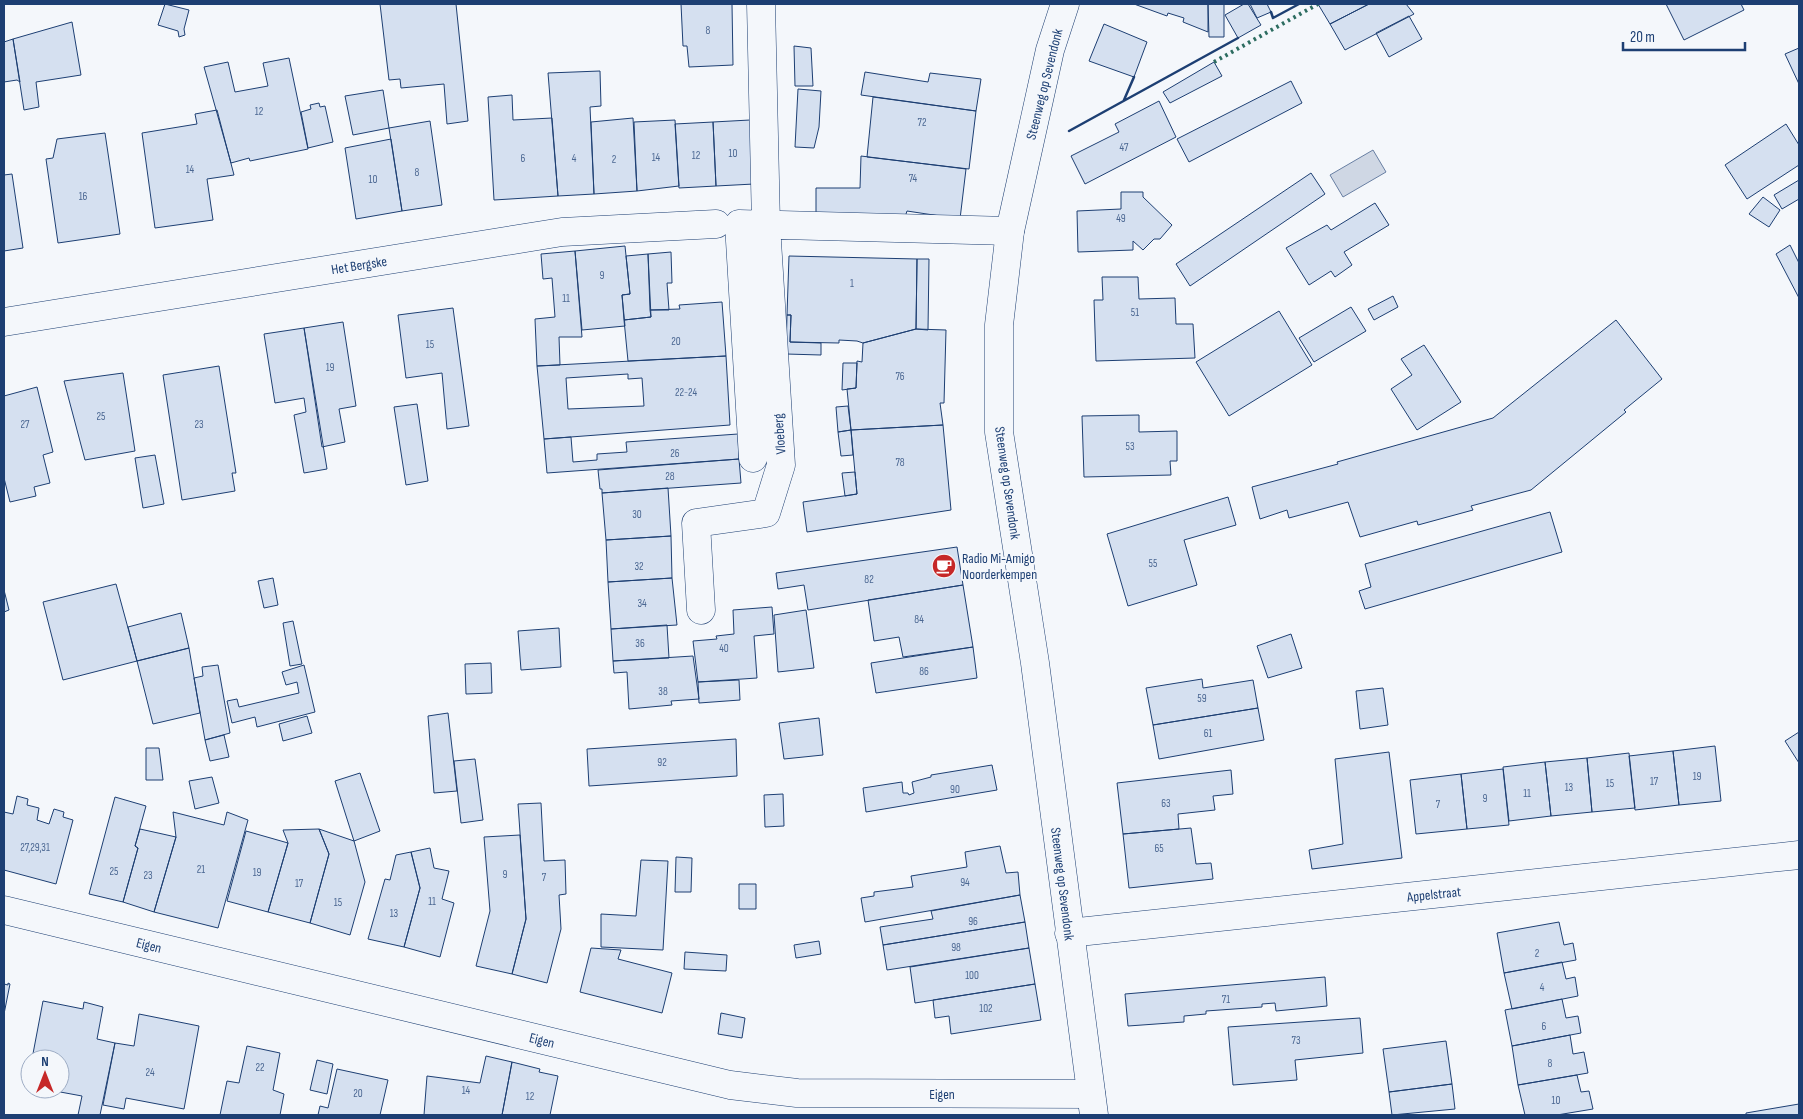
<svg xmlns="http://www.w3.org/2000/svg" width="1803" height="1119" font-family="'Sofia Sans Condensed',sans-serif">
<rect width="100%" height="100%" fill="#f4f7fb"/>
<path fill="#cfd7e4" stroke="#687fa3" d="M1373,150L1386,172L1343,197L1330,175Z"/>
<path fill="#d5e0f0" stroke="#1d3f73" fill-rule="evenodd" d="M165,4L189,10L184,29L185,35L179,37L178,31L158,25Z
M380,4H456L468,121L447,124L444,84L401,88L400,79L389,80Z
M681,4H732L733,65L689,67L687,46H683Z
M1134,4H1208V32L1183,22L1184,18L1168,13L1167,16Z
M1208,4H1224V37H1209Z
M1244,4H1248L1261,25L1238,38L1225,15Z
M1250,4H1267L1271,12L1257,18Z
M1318,4H1369L1330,24Z
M1369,4H1406L1414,14L1345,50L1330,24Z
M1666,4H1741L1744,10L1684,40Z
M1409,16L1422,39L1389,57L1376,33Z
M72,22L81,75L36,82L39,107L24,110L13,39Z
M1104,24L1147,42L1134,77L1089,61Z
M13,39L20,82L17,80L4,82V42Z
M794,46L811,48L813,86H795Z
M1799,48V84L1785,54Z
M289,58L308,149L250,161L249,158L231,163L204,67L228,62L235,92L268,86L263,63Z
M1214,62L1222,76L1170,103L1163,92Z
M600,71L601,106L590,107L594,194L558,196L548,73Z
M865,72L928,82L930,73L981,79L976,111L861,95Z
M1291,81L1302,103L1189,162L1177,139Z
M798,89L821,91L819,127L814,148L795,147Z
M383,90L389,128L353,135L345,96Z
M512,95L513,120L552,118L558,196L494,200L488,97Z
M873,97L976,111L969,169L867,157Z
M1159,101L1176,137L1085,184L1071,156L1119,132L1115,124Z
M319,103L320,107L325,106L333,142L308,148L301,112L311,109L310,105Z
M217,110L234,175L207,179L213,220L155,228L142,133L197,124L195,114Z
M633,118L637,191L594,194L591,122Z
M675,120L679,186L637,191L634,122Z
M750,120L754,184L716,186L713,122Z
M430,121L442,205L402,211L389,128Z
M713,122L716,186L679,188L675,124Z
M1786,124L1799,145V165L1747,199L1725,165Z
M105,133L120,234L58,243L46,159L53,158L57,139Z
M391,139L402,211L356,219L345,148Z
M861,156L966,169L960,219L907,211L905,217L816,214V188H860Z
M1311,173L1325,194L1190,286L1176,264Z
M12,174L23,248L4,251V175Z
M1799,180V199L1782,209L1774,195Z
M1121,192H1143V197L1172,225L1160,239H1154L1143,250L1133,241V250L1078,252L1077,211L1121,209Z
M1763,197L1780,210L1769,227L1749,214Z
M1375,203L1389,225L1344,252L1352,265L1335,277L1331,271L1309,285L1286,248L1327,225L1331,230Z
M1790,245L1799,263V298L1776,254Z
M625,246L630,294L622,295L625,326L582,330L575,251Z
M575,251L582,337H559L560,365L537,366L535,319L555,317L552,278L543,279L541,254Z
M671,252L672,283H667L669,310H650L648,254Z
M648,254L651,317L624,320L622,295L630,294L626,256Z
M789,256L917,259L916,329L863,343L857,341L839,340V343L790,342L791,315H787Z
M917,259H929L928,330L916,329Z
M1102,277H1138L1139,299L1175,298L1176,324H1193L1195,358L1096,361L1094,300H1103Z
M1393,296L1398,307L1374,320L1368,309Z
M722,302L726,356L628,361L624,320L651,317L650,310L680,309L679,305Z
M1351,307L1366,331L1314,362L1299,338Z
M453,308L469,426L447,429L442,373L406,378L398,315Z
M1279,311L1312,365L1229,416L1196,362Z
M787,315H791L790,342L821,343V355L786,354Z
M1616,320L1662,379L1624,410L1626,412L1531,490L1471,506L1473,510L1418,525L1417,521L1360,537L1348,502L1289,518L1287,510L1260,519L1252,487L1338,464L1337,462L1493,418Z
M343,322L356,406L339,409L345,442L322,447L304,328Z
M304,328L327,469L304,473L294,415L306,412L304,398L275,403L264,334Z
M916,329L946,330L944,403H940L943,425L851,430L847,389L856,388L857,361L862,362L863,343Z
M1424,345L1461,402L1417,430L1391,389L1412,375L1401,359Z
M726,356L730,425L544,439L537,366ZM628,374V379L642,378L644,406L568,409L566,378Z
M843,363H857L856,388L842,390Z
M219,366L236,473H232L235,491L182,500L163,375Z
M123,373L135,451L85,460L64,381Z
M37,387L53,452L43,455L50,483L34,487L36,496L10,502L4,478V396Z
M417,404L428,481L406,485L394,407Z
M848,406L851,430L838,432L836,407Z
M1139,415V432L1177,431V461H1170L1171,475L1084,477L1082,416Z
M943,425L951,510L807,532L803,502L857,494L851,430Z
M851,430L853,455L841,456L838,432Z
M738,434L739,459L547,473L544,439L571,437L573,462L597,460V454L627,452L626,442Z
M155,455L164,504L143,508L135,458Z
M739,459L741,483L602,493V489H600L598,470Z
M855,472L857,494L845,496L842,473Z
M668,488L671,536L606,540L602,493Z
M1228,497L1236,525L1184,540L1197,585L1128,606L1107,534Z
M1550,512L1562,552L1365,609L1359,591L1371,587L1365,564Z
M671,536L672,578L608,582L606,540Z
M957,547L963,585L808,610L804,585L778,589L776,573Z
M273,578L278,605L264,608L258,581Z
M672,578L677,625L611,629L608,582Z
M116,584L137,661L63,680L43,602Z
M963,585L973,647L903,657L899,637L874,641L868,600Z
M4,590L9,610L4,612Z
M772,607L774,634L754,636L757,678L698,682L693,641L717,639L716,636L734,634L733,610Z
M806,610L814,668L778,672L774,615Z
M181,613L189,648L137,661L128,627Z
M293,621L302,664L290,666L283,623Z
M667,625L669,658L613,661L611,629Z
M559,628L561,667L521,670L518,631Z
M1291,634L1302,668L1268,678L1257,646Z
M973,647L977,678L876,693L871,663Z
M189,648L200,713L153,724L137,661Z
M693,656L699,699L671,701L672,705L629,709L627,672L614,673L613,661Z
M491,663L492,693L466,694L465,664Z
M218,665L230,733L205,740L194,678L203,676L202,667Z
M304,665L315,712L257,727L255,717L232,723L227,701L237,699L239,707L299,693L297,682L286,685L282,672Z
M1202,679L1203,688L1253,680L1258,708L1153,725L1146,688Z
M739,680L740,700L699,703L698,682Z
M1383,688L1388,725L1360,729L1356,691Z
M1258,708L1264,740L1159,759L1153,725Z
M448,713L457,791L434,793L428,716Z
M307,716L312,733L283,741L279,724Z
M819,718L823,755L784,759L779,723Z
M1799,732V763L1785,741Z
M224,735L229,757L210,761L205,740Z
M736,739L737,776L589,786L587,749Z
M1715,746L1721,801L1679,805L1673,751Z
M146,748H159L163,780H146Z
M1673,751L1679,805L1635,810L1629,756Z
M1389,752L1402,858L1312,869L1309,850L1343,844L1335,759Z
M1629,753L1635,808L1592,812L1587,758Z
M1587,758L1592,812L1551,816L1545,762Z
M475,759L483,820L461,823L454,761Z
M1545,762L1551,816L1509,821L1503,767Z
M992,765L997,790L866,812L863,788L902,782L903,793H908L909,795L914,793L912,782L931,777V775Z
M1503,769L1509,825L1467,829L1461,774Z
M1231,770L1233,794L1213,796L1215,810L1178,814L1179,829L1123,834L1117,783Z
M360,773L380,831L354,841L335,781Z
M1461,774L1467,829L1416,834L1410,780Z
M212,777L219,803L195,809L189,781Z
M783,794L784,826L765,827L764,795Z
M17,796L28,799L27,805L39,808L37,820L49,824L54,809L64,812L63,817L73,820L56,884L4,870V812L13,814Z
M115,797L146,806L135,846L138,848L123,902L89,894Z
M541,803L544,861L565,860L566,894L559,895L561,929L547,983L512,974L526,919L518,804Z
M173,812L224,825L227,812L248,820L218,928L154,912L176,837Z
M1191,828L1196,864L1211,863L1213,879L1129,888L1123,834Z
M140,829L176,837L154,912L123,902L138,848L135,846Z
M319,829L354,841L365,882L350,935L310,923L329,854Z
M319,829L329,854L310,923L268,912L288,843L283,830Z
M246,831L288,843L268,912L227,901Z
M520,835L526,919L512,974L476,966L490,911L484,837Z
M1000,846L1006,873L1018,872L1020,895L865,922L861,898L874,896V892L913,887L911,876L967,867L965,852Z
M430,848L434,868L449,871L442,899L454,903L440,957L404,947L420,888L411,852Z
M411,852L420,888L404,947L368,939L385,879L390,880L396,855Z
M676,857L692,858L691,892H675Z
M641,860L668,861L663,950L601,947V914L636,916Z
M739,884H756V909H739Z
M1020,895L1025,922L883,945L880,927L933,919L931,911Z
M1025,922L1029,948L887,970L883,945Z
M1559,922L1564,945L1573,943L1576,960L1504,973L1497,933Z
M819,941L821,954L796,958L794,945Z
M591,948L621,950L618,959L672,973L662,1013L580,992Z
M1029,948L1035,984L915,1003L910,967Z
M685,952L727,955L726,971L684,969Z
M1562,962L1566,979L1575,977L1578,996L1512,1009L1504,973Z
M1325,977L1327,1006L1276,1011L1275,1003L1262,1004V1007L1206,1011V1014L1184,1016V1022L1128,1026L1125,994Z
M8,983L10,984L4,1014V984L8,985Z
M1035,984L1041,1020L951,1034L949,1016L935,1018L933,1000Z
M1562,999L1566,1018L1578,1016L1581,1033L1512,1046L1505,1010Z
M43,1001L83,1009L84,1002L103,1007L97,1039L115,1043L100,1115H78L82,1096L44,1089H60V1059H32Z
M721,1013L745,1018L742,1038L718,1034Z
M139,1014L199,1026L184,1109L126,1098L124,1109L103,1105L115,1043L134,1046Z
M1360,1018L1363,1053L1295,1060L1297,1080L1233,1085L1228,1027Z
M1570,1035L1573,1054L1584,1052L1588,1073L1518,1085L1512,1046Z
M1446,1041L1452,1084L1389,1092L1383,1049Z
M247,1046L280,1053L273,1090L284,1094L280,1115H220L227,1081L239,1083Z
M486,1056L512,1062L502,1115H424L427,1076L480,1083Z
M317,1060L333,1064L327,1094L310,1090Z
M512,1062L540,1069L539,1072L558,1076L550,1115H502Z
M337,1069L388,1080L380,1115H318L320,1106L328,1108Z
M1577,1075L1581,1092L1589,1091L1593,1109L1557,1115H1525L1518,1085Z
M1452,1084L1455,1109L1392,1115L1389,1092Z
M1799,1104V1115H1746V1113Z"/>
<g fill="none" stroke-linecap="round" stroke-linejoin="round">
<g stroke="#1d3f73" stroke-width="29">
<path id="minor" d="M4,322L562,232L716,224
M753,458L739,224L1010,231
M701,610L696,523L766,513L781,465L766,225L761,4
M4,910L730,1085L797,1093L1091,1094
M1069,933L1799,855"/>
</g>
<g stroke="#1d3f73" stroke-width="29">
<path id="tertiary" d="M1065,4L1050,50L1010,231L999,325V432L1035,663L1094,1115"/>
</g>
<use href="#minor" stroke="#f4f7fb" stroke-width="28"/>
<use href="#tertiary" stroke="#f4f7fb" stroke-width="28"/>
<path stroke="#2c6c60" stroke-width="4" stroke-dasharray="2.5 4" stroke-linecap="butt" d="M1214,62L1318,4"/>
<path stroke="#1d3f73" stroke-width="2.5" d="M1271,12L1273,18L1299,4
M1124,100L1134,77
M1069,131L1238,38"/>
</g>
<defs>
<g id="cafe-disc" transform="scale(1.25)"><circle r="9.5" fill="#c62828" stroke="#f4f7fb"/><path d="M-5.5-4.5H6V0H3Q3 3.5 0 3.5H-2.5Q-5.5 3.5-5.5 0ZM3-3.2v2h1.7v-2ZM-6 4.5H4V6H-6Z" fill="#fff"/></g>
</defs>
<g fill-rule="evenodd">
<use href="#cafe-disc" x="944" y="566"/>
</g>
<g text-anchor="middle" stroke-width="4" stroke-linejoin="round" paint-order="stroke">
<g font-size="11" fill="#4b6792">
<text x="708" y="34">8</text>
<text x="259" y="115">12</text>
<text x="922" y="126">72</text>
<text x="1124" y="151">47</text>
<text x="733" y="157">10</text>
<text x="696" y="159">12</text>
<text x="656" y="161">14</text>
<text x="523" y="162">6</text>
<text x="574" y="162">4</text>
<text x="614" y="163">2</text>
<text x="190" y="173">14</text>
<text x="417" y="176">8</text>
<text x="913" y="182">74</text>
<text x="373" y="183">10</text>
<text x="83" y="200">16</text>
<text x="1121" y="222">49</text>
<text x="602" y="279">9</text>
<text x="852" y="287">1</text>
<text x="566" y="302">11</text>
<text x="1135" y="316">51</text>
<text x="676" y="345">20</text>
<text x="430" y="348">15</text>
<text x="330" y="371">19</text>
<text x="900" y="380">76</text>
<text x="686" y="396">22-24</text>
<text x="101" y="420">25</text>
<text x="25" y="428">27</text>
<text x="199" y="428">23</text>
<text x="1130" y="450">53</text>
<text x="675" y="457">26</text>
<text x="900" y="466">78</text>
<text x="670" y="480">28</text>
<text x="637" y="518">30</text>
<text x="1153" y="567">55</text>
<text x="639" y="570">32</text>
<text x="869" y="583">82</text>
<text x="642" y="607">34</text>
<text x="919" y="623">84</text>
<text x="640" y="647">36</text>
<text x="724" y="652">40</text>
<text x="924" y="675">86</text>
<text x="663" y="695">38</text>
<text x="1202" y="702">59</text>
<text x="1208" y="737">61</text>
<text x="662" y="766">92</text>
<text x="1697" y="780">19</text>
<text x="1654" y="785">17</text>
<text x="1610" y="787">15</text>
<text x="1569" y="791">13</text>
<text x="955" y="793">90</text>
<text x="1527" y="797">11</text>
<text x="1485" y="802">9</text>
<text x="1166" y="807">63</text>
<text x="1438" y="808">7</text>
<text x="35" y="851">27,29,31</text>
<text x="1159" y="852">65</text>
<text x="201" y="873">21</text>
<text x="114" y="875">25</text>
<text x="257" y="876">19</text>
<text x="505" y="878">9</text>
<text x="148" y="879">23</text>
<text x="544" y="881">7</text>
<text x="965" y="886">94</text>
<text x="299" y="887">17</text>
<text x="432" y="905">11</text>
<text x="338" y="906">15</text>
<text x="394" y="917">13</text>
<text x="973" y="925">96</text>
<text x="956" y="951">98</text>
<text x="1537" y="957">2</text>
<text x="972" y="979">100</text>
<text x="1542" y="991">4</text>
<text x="1226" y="1003">71</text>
<text x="986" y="1012">102</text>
<text x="1544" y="1030">6</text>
<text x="1296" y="1044">73</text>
<text x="1550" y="1067">8</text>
<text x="260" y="1071">22</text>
<text x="150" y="1076">24</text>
<text x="466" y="1094">14</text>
<text x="358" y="1097">20</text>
<text x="530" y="1100">12</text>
<text x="1556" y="1104">10</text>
</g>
<g font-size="14" fill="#1d3f73" stroke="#f4f7fb">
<text transform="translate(1044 84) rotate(-76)" y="5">Steenweg op Sevendonk</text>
<text transform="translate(359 265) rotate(-9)" y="5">Het Bergske</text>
<text transform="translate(779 434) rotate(-94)" y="5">Vloeberg</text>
<text transform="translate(1008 483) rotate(82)" y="5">Steenweg op Sevendonk</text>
<text transform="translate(1063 884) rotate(83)" y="5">Steenweg op Sevendonk</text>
<text transform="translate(1434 894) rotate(-6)" y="5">Appelstraat</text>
<text transform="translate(149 945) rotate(14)" y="5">Eigen</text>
<text transform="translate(542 1040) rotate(14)" y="5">Eigen</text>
<text x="942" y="1099">Eigen</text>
</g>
<g font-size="14" fill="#1d3f73" stroke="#f4f7fb" text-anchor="start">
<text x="962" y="563">Radio Mi-Amigo<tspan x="962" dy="16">Noorderkempen</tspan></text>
</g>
</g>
<rect width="1803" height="1119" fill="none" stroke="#1d3f73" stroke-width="10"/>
<g transform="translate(45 1074)"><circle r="24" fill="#f4f7fb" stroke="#9eadc5"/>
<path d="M0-4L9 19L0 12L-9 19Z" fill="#c62828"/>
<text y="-8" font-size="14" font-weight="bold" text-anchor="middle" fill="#1d3f73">N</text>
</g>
<path d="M1623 42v8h122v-8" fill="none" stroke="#1d3f73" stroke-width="2.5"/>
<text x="1630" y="42" font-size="15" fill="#1d3f73" stroke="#f4f7fb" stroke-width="4" paint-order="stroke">20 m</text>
</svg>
